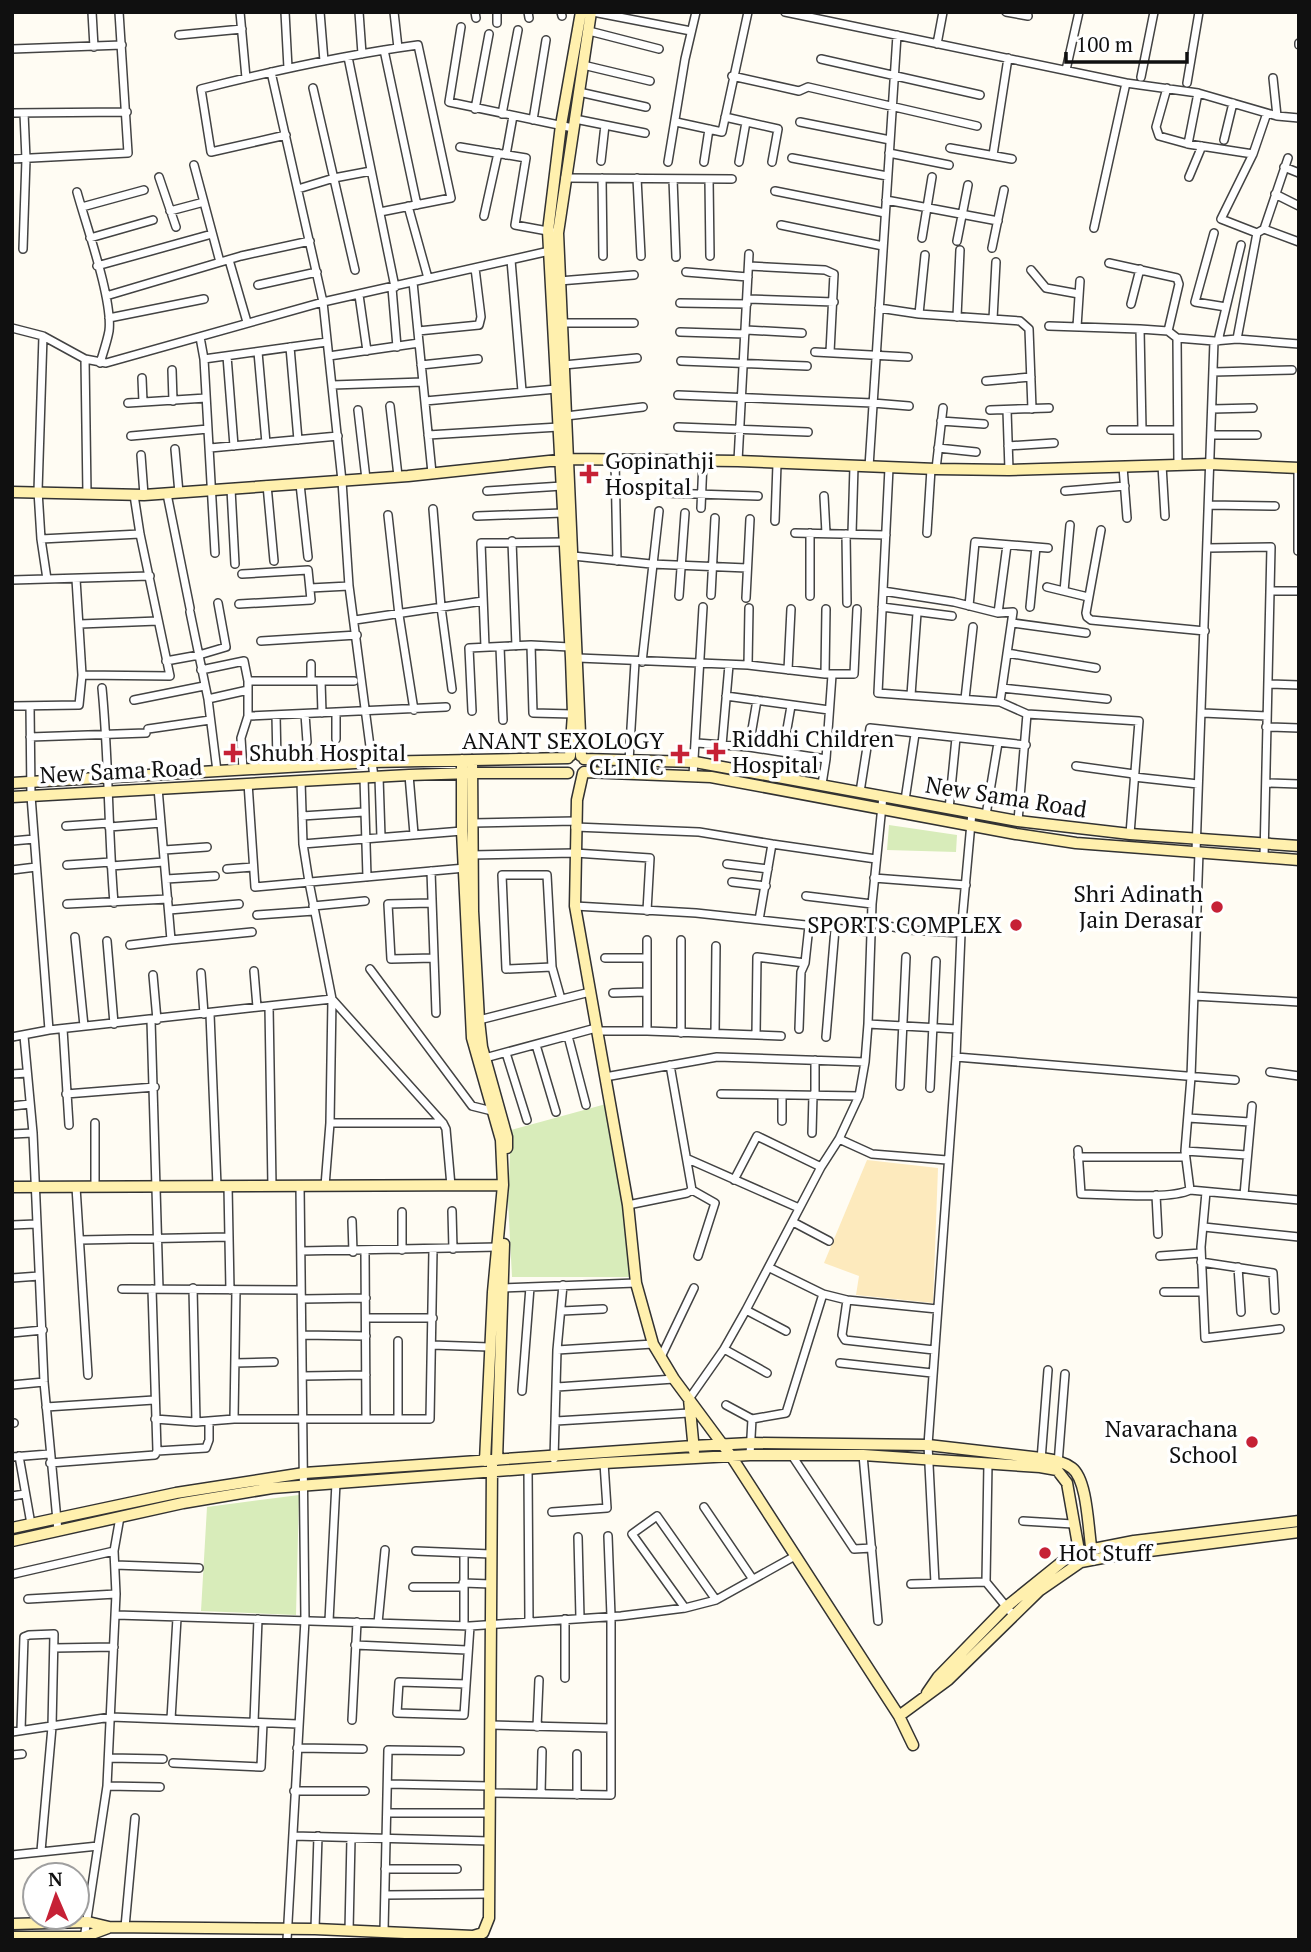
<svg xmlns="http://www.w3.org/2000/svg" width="1311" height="1952" font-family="'PT Serif',serif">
<rect width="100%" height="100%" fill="#fffcf3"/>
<path fill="#d8ecba" d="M889,825L957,835L956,852L887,850Z
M606,1104L621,1190L631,1277H512L508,1201L511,1130Z
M299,1495L296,1615L201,1611L207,1507Z"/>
<path fill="#fdeabd" d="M867,1160L938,1168L933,1303L856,1295L859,1276L824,1263Z"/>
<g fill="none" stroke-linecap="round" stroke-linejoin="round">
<g stroke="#434343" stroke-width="10">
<path id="street" d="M92,12L94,47
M240,12L246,78
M285,12L288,68
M320,12L324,61
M359,12L362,54
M394,12L398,48
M475,12L476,18
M497,12V23
M528,12L529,18
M561,12L562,16
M593,12L691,31
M785,12L1126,83L1198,93L1277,116L1299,118
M1006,12L1028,16
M461,27L449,102L573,128
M589,31L659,49
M179,35L242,29
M1299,43V45
M937,44L943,12
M12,49L122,45
M384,50L417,205
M348,57L395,287
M821,59L980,95
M583,65L650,81
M1066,70L1079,12
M271,72L323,302L342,481L349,586L374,777
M732,76L799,91L808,87L977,126
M1141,77L1154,12
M1273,78L1277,116
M1187,83L1199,12
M313,88L355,270
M1167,88L1156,127L1159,136L1188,144L1253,154
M579,92L646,107
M475,109L489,34
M12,113L127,112
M502,114L518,30
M725,117L778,129L772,162
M575,119L645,133
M533,120L546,40
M676,122L722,132L748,12
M800,122L890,140
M286,135L211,152L201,89C272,71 344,55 418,45L451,198L380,212
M1224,140L1233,103
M1188,144L1198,93
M460,147L526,158L515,225L553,232
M950,148L1012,159
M889,153L949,165
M506,155L513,116
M993,155L1008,58
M792,158L887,176
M12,159L128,153L119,12
M601,161L605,125
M668,162L685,59L696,12
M704,162L709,129
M739,162L746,122
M194,165L220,262
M1284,167L1299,173
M159,177L176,227
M1189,177L1202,146
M565,178L732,179
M602,178L603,256
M637,178L641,256
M673,179L676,257
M709,179L710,256
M298,189L334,178L371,171
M775,191L885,213
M77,192C86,225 113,300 109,331C107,342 103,353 100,363
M1275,194L1299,206
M886,200L998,221
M408,206L428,278
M82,207L144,190
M170,211L204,202
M484,216L498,153
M781,225L883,246
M1094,228L1126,83
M1264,229L1299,242
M1214,233L1195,302L1226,307
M1257,233L1221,219L1253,154L1267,113
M90,238L153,220
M922,238L932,177
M957,241L968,185
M992,248L1004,190
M23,249L26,159L24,113
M229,260L247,322
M511,260L522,391
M1109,263L1177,278L1179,284L1168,331
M97,266L212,234
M749,266L825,270L834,274L830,352
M1031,270L1046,288L1079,294
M686,272L748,277
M559,281L634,275
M413,282L432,473
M258,285L317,272
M392,288L397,347
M359,295L367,351
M106,296L241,256L310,241
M747,299L834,302
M680,303L747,304
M1131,304L1140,269
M879,308L919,314L1020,321L1029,329L1032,409
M919,314L925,255
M957,317L960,250
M109,318L204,299
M993,319L996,262
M562,323H634
M1049,326L1140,329L1168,331L1177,338L1214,341L1237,339L1299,344
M1077,327L1080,281
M12,328L43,336L85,359L106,363L323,302L554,250
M1140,329L1142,430
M746,330L802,333
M418,331L479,325L481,317L475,268
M680,332L745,334
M43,336L38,491L41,539L140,534
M200,337L204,359L215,553
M1177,338L1178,465
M1237,339L1257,233L1264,229L1288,158
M1218,341L1241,245
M290,347L298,440
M258,352L266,443
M815,352L908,357
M227,356L234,446
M329,356L419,343
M85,359L87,494
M204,359L327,342
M681,361L807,366
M421,365L478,359
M564,365L637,358
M172,370L173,401
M1213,372L1292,370
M142,378L143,402
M986,381L1031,377
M332,385L423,382
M678,395L873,403L909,406
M425,401L556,389
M128,403L206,398
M390,406L398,476
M1212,409L1253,408
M358,410L366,479
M990,410L1049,408
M1007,410L1009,470
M566,416L643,407
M941,421L984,424
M678,427L808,432
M1111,430H1177
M428,435L559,427
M1211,435H1257
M131,436L208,429
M1008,446L1054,443
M210,448L338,436
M938,448L976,452
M175,449L179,493
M141,455L144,495
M615,460L617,561
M738,461L749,254
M1162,465L1165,516
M869,467L897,35
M1123,467L1127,518
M889,468L878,693L1000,702L1027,714L1018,821
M1298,468V551
M936,469L943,408
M300,484L308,557
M267,485L274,561
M231,489L235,564
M487,491L562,486
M1065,491L1125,486
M664,493L758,496
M167,494L190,608
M824,496L826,533
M1209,505L1275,506
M701,508L703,461
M433,509L441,607L452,689
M388,515L399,615L414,710
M477,516L563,513
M775,521L777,464
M1101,530L1086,613L1087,617L1091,620L1205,631
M795,533L886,535
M810,533V596
M927,533L931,469
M846,534L847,603
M852,534L854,466
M41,539L47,579
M512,541L516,646
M1208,548L1271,547L1264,857
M573,556L651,564L747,568
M12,580L150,576
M1047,587L1088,597
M310,588L349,586
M883,591L954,602L998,613L1013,612L1000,702
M1064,591L1070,525
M1271,591H1299
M711,595L715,518
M679,596L685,513
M746,598L750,519
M239,604L311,600L308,570L242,574
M969,606L975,542L1048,548
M882,607L952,616
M1030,607L1036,547
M190,612L208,699L217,771
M998,613L1007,545
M355,620L483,601
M1013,623L1086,633
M80,624L158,621
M261,641L357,635
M531,645L533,713L573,714
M485,647L481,543L565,542
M500,647L503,720
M1007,653L1096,668
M578,658L748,665L825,674H854L857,609
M166,661L199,655L226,647L218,603
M642,662L659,511
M311,664V681
M748,665L749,608
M201,670L244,661L248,681V716L241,738L243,769
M788,670L791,609
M825,674L826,609
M82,675L170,676L140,534L134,495
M248,681H354
M321,681L322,713
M1268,684L1299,685
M102,688C109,760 108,831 114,903
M1002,688L1107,699
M911,695L917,613
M726,696L829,710
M208,699L248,690
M965,699L973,627
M134,700L204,686
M12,706L79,705L82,675L76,579
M30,706L31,796L49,1030
M472,711L469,648L531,645L570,647
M336,713V739
M1203,713L1267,716
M305,714L307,742
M1027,714L1139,721L1130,834
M276,715L277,762
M248,716L446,707
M1266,727L1299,728
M148,729L210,720
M30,737L146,733
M697,743L749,747L826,759
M722,745L729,665
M749,747L757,700
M783,752L791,706
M629,761L635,662
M1076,766L1134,774
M409,775L414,834
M693,776L703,607
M379,777L381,837
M1134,777L1198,784
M364,778L367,877
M301,781L303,844L309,882L332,999L330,1123L325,1186
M248,783L255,887L465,868
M1267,783L1299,784
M822,784L826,759L832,675
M860,792L870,728L1026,745
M905,800L915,734
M949,809L956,738
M986,815L998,743
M302,816L364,812
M473,823L576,821
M66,826L109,823
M109,827L161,823
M575,827L699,832L772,844L759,920
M12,841L34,839
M303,844L462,831
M772,844L876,859
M164,850L207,847
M1196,852L1214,341
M471,855L575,853L650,858L647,911
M727,864L768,869
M67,865L111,862
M111,866L164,862
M227,869L253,867
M12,870L36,867
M431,871L436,1013
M874,878L966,885
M166,879L215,876
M732,882L766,886
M806,896L872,904
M431,903L388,904L391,959L434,958
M67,904L168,899
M313,906L365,901
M575,906L696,913L871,932
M169,910L239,904
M257,915L314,911
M871,923L910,930L961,933
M75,937L84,1026
M171,940L252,932
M647,940V1031
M681,940V1033
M107,941L114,1024
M130,945L171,940L158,788
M605,958H647
M552,967L506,969L502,875H547L552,967L561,999
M370,969L472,1106L492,1111
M254,971L257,1007
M201,973L204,1014
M153,975L157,1020
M613,993L646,992
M1194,996L1299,1002
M269,1006L272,1186
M210,1014L217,1186
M151,1020L159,1289
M479,1020L590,992
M868,1024L957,1029
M63,1029L69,1125
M799,1029L801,972L805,963L809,926
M597,1031H647L781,1036
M715,1033L716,946
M756,1035L757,957L805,963
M24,1036L33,1133L44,1382L58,1531
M568,1036L586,1105
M12,1037L49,1030L332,999L443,1123L446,1129L451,1186
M826,1037L835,929
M536,1045L556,1112
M506,1053L527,1120
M956,1057L1235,1080
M485,1058L596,1028
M1270,1072L1299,1076
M12,1074L27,1073
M605,1077L717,1057L865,1062
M900,1086L906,957
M930,1088L936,961
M66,1094L155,1087
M721,1094L859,1096
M815,1095V1060
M12,1106L30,1104
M1188,1118L1250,1122
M782,1121V1095
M95,1123V1187
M330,1123H443
M812,1133L813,1095
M12,1134L33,1133
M839,1139L872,1154L947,1160
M1078,1150L1081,1194C1107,1194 1169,1200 1190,1190L1299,1200
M1185,1151L1247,1155
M1078,1157H1185
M688,1159L799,1208
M734,1180L757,1136L821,1167
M228,1186L230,1290
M76,1187L88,1375
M692,1190L715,1203L698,1256
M1190,1190L1185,1151L1191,1077L1199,852
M1206,1192L1201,1247L1205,1338L1280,1329
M1156,1195L1158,1234
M1244,1195L1252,1106
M628,1205L687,1193L692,1190L670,1065
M452,1211L453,1249
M402,1212V1250
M352,1221L353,1252
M793,1222L829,1241
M12,1225L36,1224
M1204,1227L1299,1237
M80,1240L229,1237
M301,1251L498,1247
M365,1251L366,1418
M1160,1256L1201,1253
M1201,1262L1273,1273L1275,1310
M1238,1267L1241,1312
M770,1268L823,1294L847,1300L937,1309
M12,1278L39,1276
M193,1288L196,1422
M503,1288L636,1283
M122,1289L301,1290
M1164,1292H1202
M302,1299L366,1298
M847,1300L842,1335L845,1340L934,1350
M746,1310L786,1331
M562,1311L603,1309
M366,1318H433
M12,1333L43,1330
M302,1335L366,1336
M398,1341V1419
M432,1345L489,1347
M724,1349L767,1373
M557,1350L653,1344
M661,1357L694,1288
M235,1363L274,1362
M840,1363L932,1373
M303,1376L366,1375
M12,1385L44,1382
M557,1387L674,1379
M522,1391L530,1287
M689,1399L724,1349L746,1310L821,1167L839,1139L859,1096L865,1062L868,1024L872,904L883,796
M726,1405L752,1419
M46,1407L154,1400
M155,1419L196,1422L234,1419H430L433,1250
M234,1419L236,1290
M556,1421L689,1413
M12,1423H14
M157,1451L206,1448L209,1440V1422
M791,1454L854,1549L872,1548
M750,1455L752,1419L786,1413L823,1294
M863,1455L878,1621
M19,1456L31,1524
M12,1457L49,1454
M554,1459L557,1350L563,1285
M1041,1460L1048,1370
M50,1463L155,1455L157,1451L152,1289
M1058,1464L1065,1374
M528,1469L529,1622
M12,1496L25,1494
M704,1507L752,1578
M552,1512L607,1508L604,1463
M1023,1521L1073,1524
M578,1537L580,1618
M416,1551L491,1554
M464,1553V1625
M115,1565L199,1568
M14,1574L114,1551
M986,1582L988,1463
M463,1583L491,1584
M935,1583L928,1445L956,1057L961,933L972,812
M911,1584L986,1582L1014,1616
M413,1587H463
M28,1599L116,1594
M685,1608L632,1534L657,1516L716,1600
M116,1615L470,1626L621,1616L685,1608L716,1600L795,1556
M565,1619V1678
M329,1621L336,1483
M378,1623L385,1550
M355,1645L467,1650
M54,1648L114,1647
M466,1684L399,1682L397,1713L464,1715L470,1626
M171,1719L177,1618
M352,1720L357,1622
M254,1722L258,1619
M491,1725L611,1728
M537,1727L539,1680
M21,1730L24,1637L29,1635L54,1634L52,1727L41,1851
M12,1732L111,1717L298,1724
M297,1748L363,1749
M12,1755L22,1754
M109,1758L163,1759
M173,1763L261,1767L263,1723
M388,1784L490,1786
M107,1786L160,1787
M294,1791H365
M490,1793L611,1795V1616L608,1536
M541,1794L542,1751
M577,1795V1754
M387,1813H489
M293,1836L490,1841
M12,1855L98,1846
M385,1869H457
M385,1895L489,1894
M125,1927L135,1818
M315,1929L318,1836
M349,1931L351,1838
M384,1931L388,1750L460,1751
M84,1939L107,1786L116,1594L114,1551L120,1517
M287,1940L305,1620L300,1186"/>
</g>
<g stroke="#323232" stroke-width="13">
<path id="secondary" d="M12,492L144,495L408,476L568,459L738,461L936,469L1009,470L1210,464L1299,468
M570,756L573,714L571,658L548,231L561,125L581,12
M581,756L558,233L591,12
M584,759L695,762L1018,821L1130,834L1299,846
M462,760V831L472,1038L501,1140L503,1185L493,1292L485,1461
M472,760L473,911L479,1020L482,1047L507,1137V1148
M584,772L711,777L1016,834L1076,843L1299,860
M583,773L577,800L575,906L628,1205L636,1283L653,1344L674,1379L731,1456L899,1716L913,1745
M12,783L372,762L568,758
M12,797L409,775L472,773H568
M12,1187L503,1185
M689,1399L694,1451
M497,1460L504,1244
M12,1528L176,1493L304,1473L693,1446L751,1443L928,1445L1041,1458C1052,1460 1063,1461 1072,1468C1089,1481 1088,1538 1093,1559
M12,1541L183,1503L272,1488L604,1463L750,1455H863L1040,1467L1057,1470L1067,1483L1081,1562
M927,1693L938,1677L1006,1607L1073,1553L1134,1541L1299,1521
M899,1716L948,1680L1039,1591L1081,1562L1118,1555L1299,1532
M12,1924L88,1922L109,1927L315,1929L473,1936L483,1933L489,1918L492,1465
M12,1937H84L108,1928"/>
</g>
<use href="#street" stroke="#fff" stroke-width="7"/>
<use href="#secondary" stroke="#fff0ae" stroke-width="10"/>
</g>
<g fill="#c62136" stroke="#fff" stroke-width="2.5">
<path d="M585.5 463.5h7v7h7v7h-7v7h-7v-7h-7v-7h7z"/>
<path d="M712.5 741.5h7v7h7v7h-7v7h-7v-7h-7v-7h7z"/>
<path d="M229.5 742.5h7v7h7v7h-7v7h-7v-7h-7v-7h7z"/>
<path d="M676.5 743.5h7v7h7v7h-7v7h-7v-7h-7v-7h7z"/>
<circle cx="1217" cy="907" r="7"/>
<circle cx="1016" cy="925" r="7"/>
<circle cx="1252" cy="1442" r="7"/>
<circle cx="1045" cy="1553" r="7"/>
</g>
<g text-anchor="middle" stroke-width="7" stroke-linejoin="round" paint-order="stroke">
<g font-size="23" fill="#101010" stroke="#fff" text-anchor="start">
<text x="605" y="469">Gopinathji<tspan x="605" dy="26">Hospital</tspan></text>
<text x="732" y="747">Riddhi Children<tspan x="732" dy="26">Hospital</tspan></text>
<text x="664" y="749" text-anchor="end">ANANT SEXOLOGY<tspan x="664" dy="26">CLINIC</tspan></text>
<text x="249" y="761">Shubh Hospital</text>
<text x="1203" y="902" text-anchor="end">Shri Adinath<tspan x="1203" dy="26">Jain Derasar</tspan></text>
<text x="1002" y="933" text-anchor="end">SPORTS COMPLEX</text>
<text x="1238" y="1437" text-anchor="end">Navarachana<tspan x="1238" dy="26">School</tspan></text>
<text x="1059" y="1561">Hot Stuff</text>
</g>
<g font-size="23" fill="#101010" stroke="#fff">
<text transform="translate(121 771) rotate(-3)" y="8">New Sama Road</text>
<text transform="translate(1006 797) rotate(9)" y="8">New Sama Road</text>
</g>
</g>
<rect width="1311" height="1952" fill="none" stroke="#101010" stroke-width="28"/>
<g transform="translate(56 1896) rotate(358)"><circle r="33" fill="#ffffff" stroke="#9f9f9f" stroke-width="2"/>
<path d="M0-5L12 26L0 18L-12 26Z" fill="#c62136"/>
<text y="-10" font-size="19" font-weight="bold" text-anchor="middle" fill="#101010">N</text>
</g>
<path d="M1066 52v10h121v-10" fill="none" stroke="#101010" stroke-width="3.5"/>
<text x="1076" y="52" font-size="21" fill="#101010" stroke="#ffffff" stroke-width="5" paint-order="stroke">100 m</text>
</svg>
